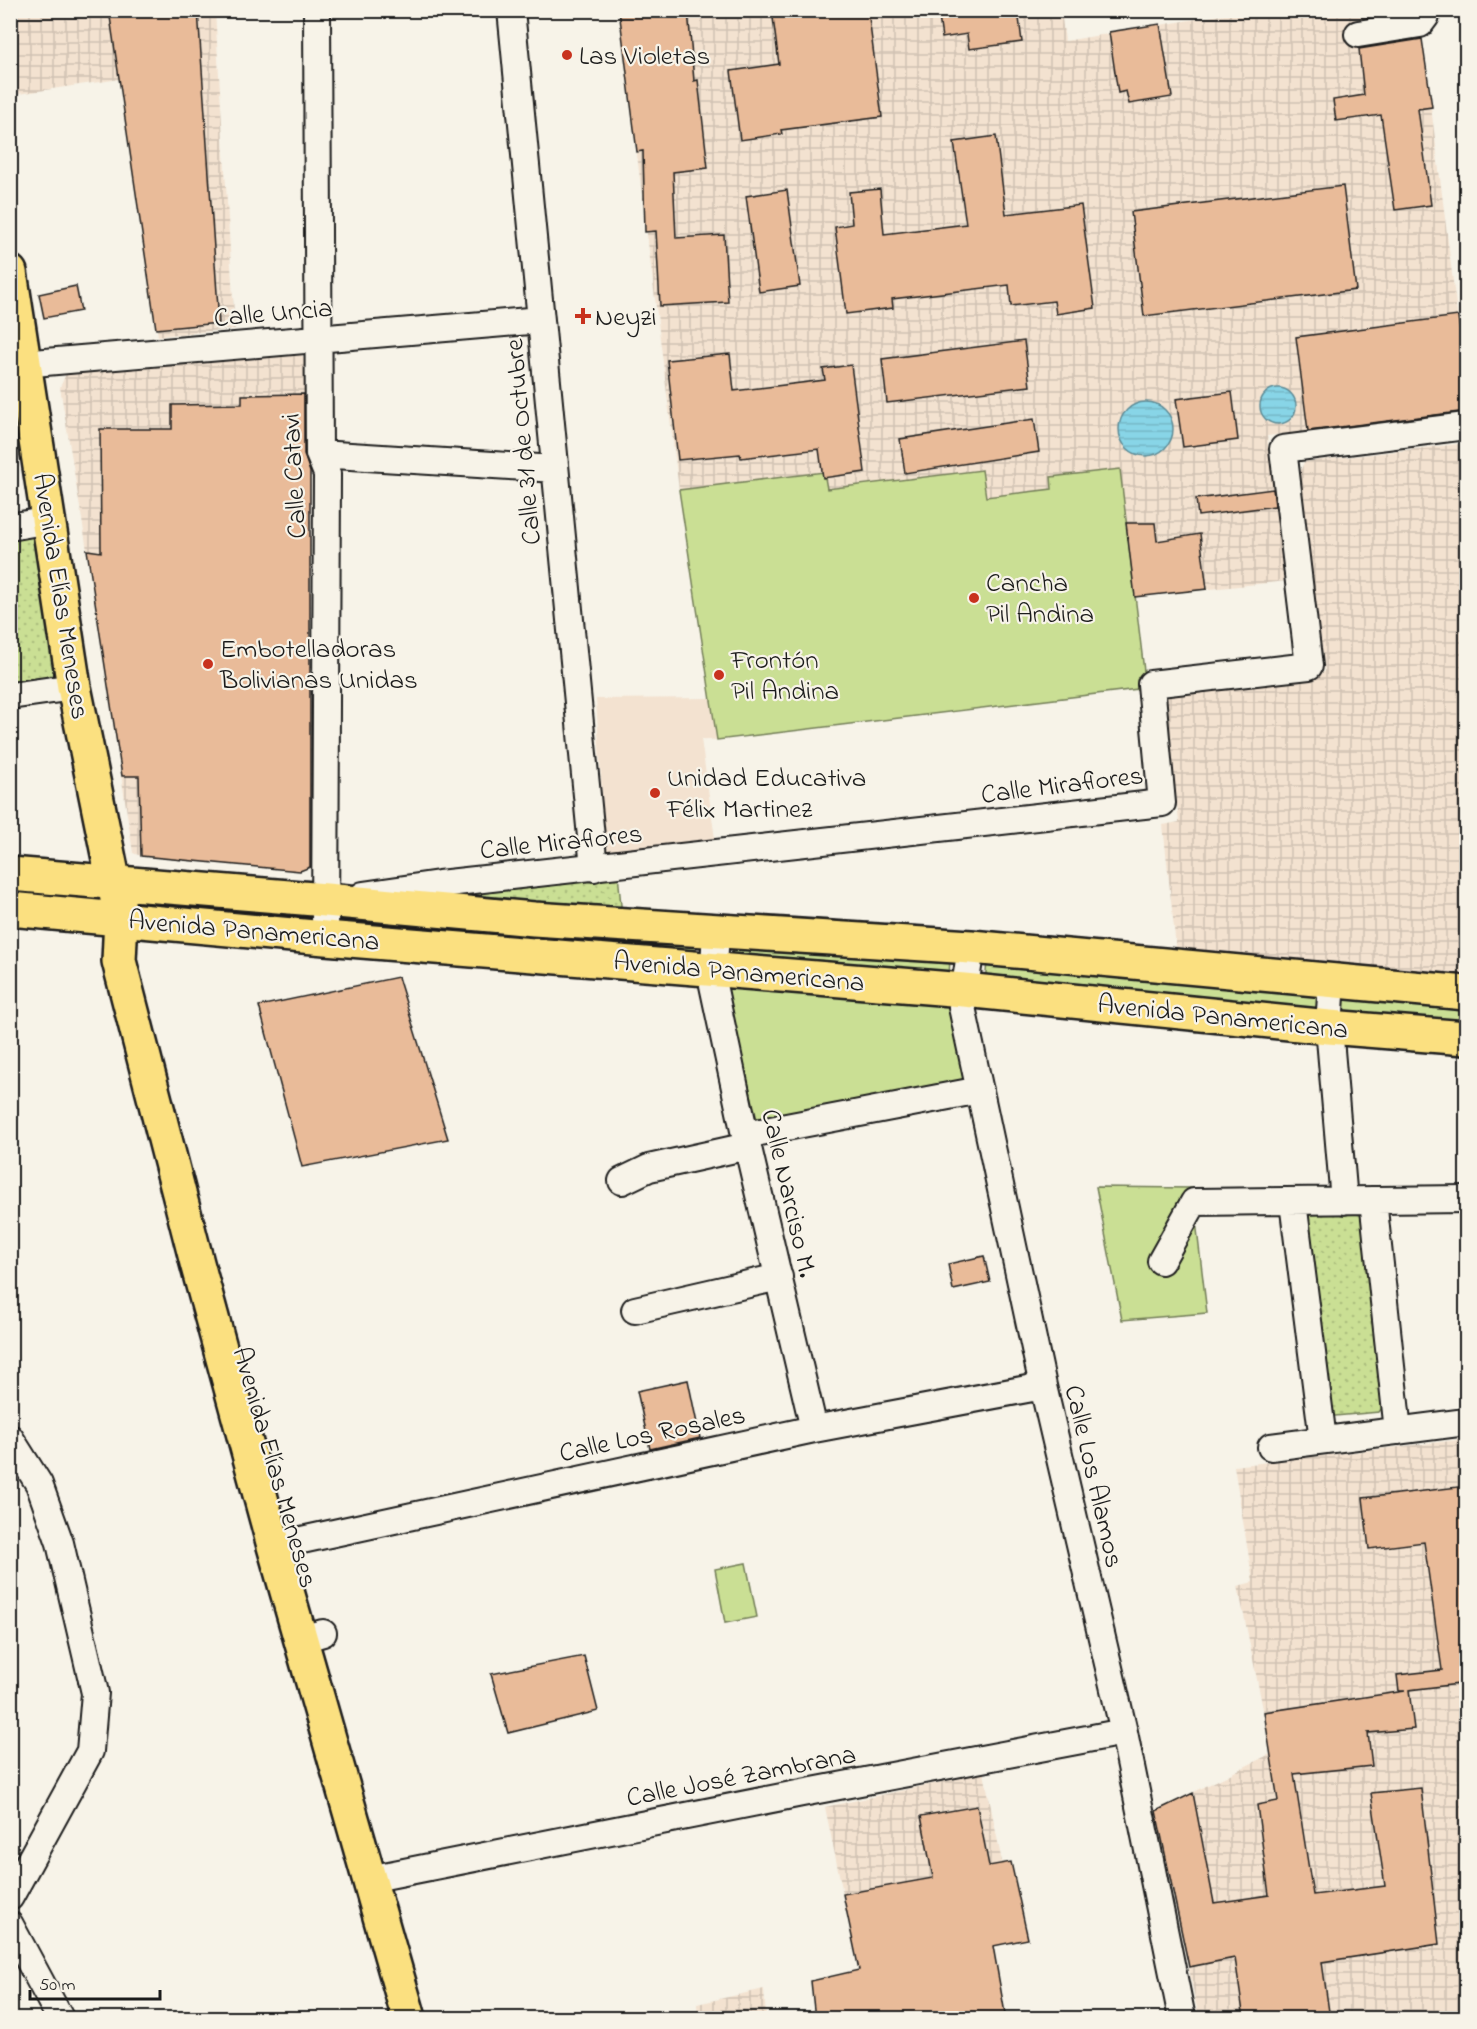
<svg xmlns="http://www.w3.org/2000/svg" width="1477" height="2029" font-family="'Indie Flower',sans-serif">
<defs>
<pattern id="industrial-grid" width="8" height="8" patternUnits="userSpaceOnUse" patternTransform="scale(1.5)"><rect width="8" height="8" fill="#f3e2d0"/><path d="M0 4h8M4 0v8" fill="none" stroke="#d0c1b2"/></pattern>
<pattern id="park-dots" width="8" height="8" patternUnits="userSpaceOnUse" patternTransform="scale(1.5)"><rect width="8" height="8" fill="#cadf94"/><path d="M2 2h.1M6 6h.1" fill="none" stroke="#adbf7f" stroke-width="1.8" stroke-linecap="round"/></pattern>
<pattern id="water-rules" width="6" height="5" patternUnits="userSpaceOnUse" patternTransform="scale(1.5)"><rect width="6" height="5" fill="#88d5e7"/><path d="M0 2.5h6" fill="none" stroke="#75b6c6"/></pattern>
</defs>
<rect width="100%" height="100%" fill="#f7f3e8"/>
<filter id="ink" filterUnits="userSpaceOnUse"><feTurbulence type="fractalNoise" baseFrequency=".0167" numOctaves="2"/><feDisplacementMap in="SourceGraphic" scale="12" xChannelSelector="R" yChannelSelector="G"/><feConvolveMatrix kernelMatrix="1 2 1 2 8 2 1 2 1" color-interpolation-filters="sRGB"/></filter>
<g filter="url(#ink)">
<path fill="#f3e2d0" d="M711,698L717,740L701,739L716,846L606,858L596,699Z"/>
<path fill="url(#industrial-grid)" d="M1407,10L1408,17L1422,35L1466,385V411L1267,436L1286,581L1135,597L1146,688L717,740L679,490L619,11H1061L1065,41L1244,11Z
M10,11H215L235,329L158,336L120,79L11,95Z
M302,355L310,365L311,867L300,871L141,856L133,853L87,550L60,387L66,374Z
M1466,443V980L1176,947L1163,825L1179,822L1165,693L1325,672L1299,475L1304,462Z
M1466,1439V2018H1199L1156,1811L1272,1753L1238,1586L1253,1582L1234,1466Z
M984,1773L1002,1862H1011L1028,1939L993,1946L1006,2018H815L811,1981L859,1970L825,1807Z
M764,1989L766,2018H698L697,2004Z"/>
<path fill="#cadf94" stroke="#737e58" stroke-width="1.5" d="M1120,469L1146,688L717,740L679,490L824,472L827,489L982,470L986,497L1052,489L1051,477Z
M173,902L291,910L294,914L291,921L172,908Z
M393,918L696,938L694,954L390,932Z
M734,938L950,957L949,978L732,960Z
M987,961L1321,989L1319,1014L985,984Z
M725,985L949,1001L968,1084L758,1124Z
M1342,991L1466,1003V1025L1339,1016Z
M1096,1187L1192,1188L1207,1313L1122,1320Z
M746,1563L757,1617L725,1623L715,1569Z"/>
<path fill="url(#park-dots)" stroke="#737e58" stroke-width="1.5" d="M37,533L59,675L51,682L10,685V537Z
M618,874L622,916L450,905V892Z
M1358,1211L1364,1217L1384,1405L1379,1412L1335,1416L1328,1409L1305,1218L1312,1212Z"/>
<path fill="url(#water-rules)" stroke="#5d8b96" stroke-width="1.5" d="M1260 406a18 18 0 1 1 36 0a18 18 0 1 1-36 0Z
M1119 429a27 27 0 1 1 54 0a27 27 0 1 1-54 0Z"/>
<path fill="#e9bb99" stroke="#1c1c1c" stroke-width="1.5" d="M109,10H198L219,323L156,329Z
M619,10H688L694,81L698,80L708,168L673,172L676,238L724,235L728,302L660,306L656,231L645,232L643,151L637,152Z
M772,10H868L882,117L781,130L782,134L740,140L731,71L779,64Z
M938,10H1018L1022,42L969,49L967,34L942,38Z
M1160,24L1172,97L1129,104L1126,91L1118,93L1109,32Z
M1422,39L1432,107L1418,109L1431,205L1395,210L1381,115L1336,121L1333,100L1364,95L1359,49Z
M996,136L1006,214L1081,205L1095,308L1056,314L1054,301L1011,306L1009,285L892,299L893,308L846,314L835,227L852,224L849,192L880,189L884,234L966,224L954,142Z
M1343,186L1356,290L1144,316L1131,212Z
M787,190L800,286L759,292L746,196Z
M76,286L81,311L44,318L39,294Z
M1458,316L1467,385V411L1308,431L1296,337Z
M1024,341L1030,386L887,403L882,359Z
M730,354L734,391L825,380L823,369L851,365L865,472L823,478L819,449L741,458L740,454L678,460L667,360Z
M1232,392L1238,440L1183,447L1176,399Z
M304,394V454L310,472V867L300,871L141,856L139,776H122L87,550L101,552L100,429H172V405L242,404V395Z
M1034,419L1039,452L905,473L900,439Z
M1273,489L1275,506L1198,516L1196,499Z
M1126,523H1155L1157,541L1200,534L1207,589L1135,597Z
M398,977L448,1139L302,1167L259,1006Z
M984,1256L990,1282L953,1290L948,1264Z
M688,1380L700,1438L650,1449L637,1391Z
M1467,1486V1683L1409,1690L1414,1729L1368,1733L1372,1766L1294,1774L1313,1895L1385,1886L1371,1793L1421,1788L1439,1944L1322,1962L1330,2019H1244L1235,1958L1189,1967L1156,1811L1193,1793L1214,1903L1269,1895L1257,1805L1278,1801L1264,1712L1405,1691H1399L1397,1675L1442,1670L1424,1542L1369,1549L1363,1498Z
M584,1656L598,1711L508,1733L491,1674Z
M977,1806L989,1866L1011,1862L1028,1939L993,1946L1006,2019H815L811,1981L859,1970L843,1894L933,1878L921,1816Z"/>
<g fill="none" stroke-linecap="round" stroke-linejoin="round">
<g stroke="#1c1c1c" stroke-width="30">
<path id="minor" d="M317,10L319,454L327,474L325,938
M511,10L594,868
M1358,34L1420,24L1426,16V10
M10,365L541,320
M319,454L555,469
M10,527L49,520
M10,696L74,687
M363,895L439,884L1162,803L1151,684L1309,666L1283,449L1466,426
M716,930L713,985L745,1135L814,1429
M971,947L962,1007L1043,1386L1124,1732L1182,2018
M1332,980L1329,1027L1344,1201
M745,1135L980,1090
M622,1181L649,1168L748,1146
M1373,1200L1398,1431
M1293,1202L1323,1440
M1161,1261L1194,1202L1466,1199
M635,1310L779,1277
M10,1438L39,1484L60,1543L95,1693L90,1751L10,1897
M1271,1447L1466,1422
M274,1546L814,1429L1043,1386
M302,1639L323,1633
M369,1879L802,1793L1124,1732
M10,1925L60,2018"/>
</g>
<g stroke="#1c1c1c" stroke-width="38">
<path id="major" d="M10,272L74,687L121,918L119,961L197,1263L274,1546L409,2018
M10,874L326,900L534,919L971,947L1466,993
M10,909L325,938L964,990L1329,1027L1466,1038"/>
</g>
<use href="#minor" stroke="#f7f3e8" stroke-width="26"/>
<use href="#major" stroke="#fbe080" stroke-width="33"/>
</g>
</g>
<g fill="#c8321e" stroke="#f7f3e8" stroke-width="2">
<circle cx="567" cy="55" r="6"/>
<path d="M580 307h6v6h6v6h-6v6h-6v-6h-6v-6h6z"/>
<circle cx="974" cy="598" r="6"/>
<circle cx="208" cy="664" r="6"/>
<circle cx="719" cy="675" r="6"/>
<circle cx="655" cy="793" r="6"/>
</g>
<g text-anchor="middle" stroke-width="4.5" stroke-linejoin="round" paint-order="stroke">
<g font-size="27" fill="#1c1c1c" stroke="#f7f3e8" text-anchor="start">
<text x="579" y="64">Las Violetas</text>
<text x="595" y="325">Neyzi</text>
<text x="986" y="591">Cancha<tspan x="986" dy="31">Pil Andina</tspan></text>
<text x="220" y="657">Embotelladoras<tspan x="220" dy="31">Bolivianas Unidas</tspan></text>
<text x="731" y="668">Frontón<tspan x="731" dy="31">Pil Andina</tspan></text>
<text x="667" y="786">Unidad Educativa<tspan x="667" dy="31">Félix Martinez</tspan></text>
</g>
<g font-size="27" fill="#1c1c1c" stroke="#f7f3e8">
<text transform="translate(273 312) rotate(-5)" y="9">Calle Uncia</text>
<text transform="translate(522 442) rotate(-95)" y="9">Calle 31 de Octubre</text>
<text transform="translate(293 476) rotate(-93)" y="9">Calle Catavi</text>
<text transform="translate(62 596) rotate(81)" y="9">Avenida Elías Meneses</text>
<text transform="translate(1062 784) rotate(-7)" y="9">Calle Miraflores</text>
<text transform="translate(561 841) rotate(-6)" y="9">Calle Miraflores</text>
<text transform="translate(254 930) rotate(5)" y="9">Avenida Panamericana</text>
<text transform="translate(739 971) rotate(5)" y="9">Avenida Panamericana</text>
<text transform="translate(1223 1016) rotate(6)" y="9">Avenida Panamericana</text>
<text transform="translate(790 1193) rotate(77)" y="9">Calle Narciso M.</text>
<text transform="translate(652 1433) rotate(-12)" y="9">Calle Los Rosales</text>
<text transform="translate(276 1467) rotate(74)" y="9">Avenida Elías Meneses</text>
<text transform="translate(1095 1476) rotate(77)" y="9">Calle Los Alamos</text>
<text transform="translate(741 1775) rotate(-11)" y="9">Calle José Zambrana</text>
</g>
</g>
<rect width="1477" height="2029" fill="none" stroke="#f7f3e8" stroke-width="36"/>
<rect x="18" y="18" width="1441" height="1993" fill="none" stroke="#1c1c1c" stroke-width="2" filter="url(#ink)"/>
<path d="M30 1990v9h130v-9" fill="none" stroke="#1c1c1c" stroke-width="3"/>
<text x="39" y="1990" font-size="18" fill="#1c1c1c" stroke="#f7f3e8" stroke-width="4.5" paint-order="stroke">50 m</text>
</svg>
